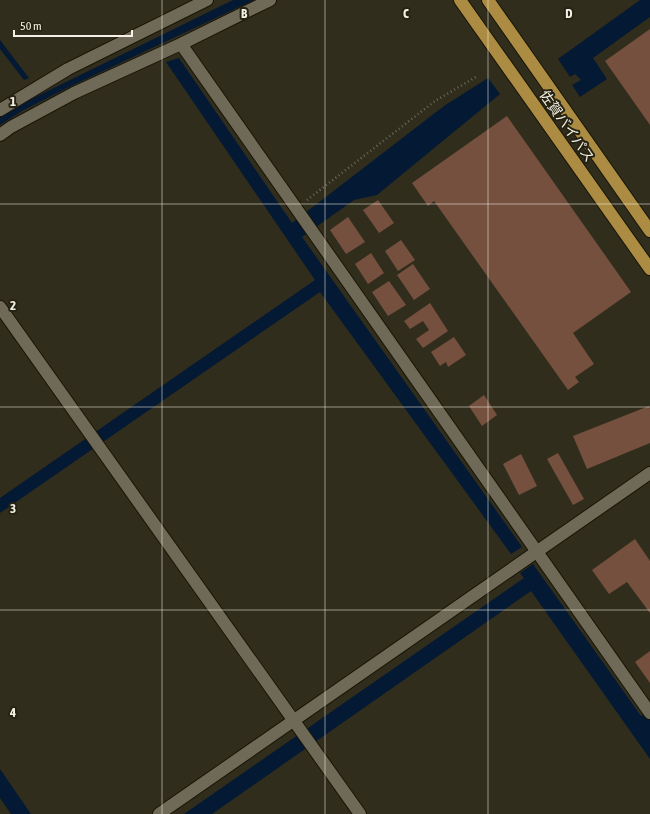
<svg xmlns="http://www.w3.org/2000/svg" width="650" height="814" font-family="'Asap Condensed','Noto Sans JP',sans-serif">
<rect width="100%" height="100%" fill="#312d1c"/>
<path fill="#041934" d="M233,0H254L65,89L22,111L0,125V116L19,105Z
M640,0H650V17L593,58L607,79L580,97L572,85L581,80L575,74L570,77L558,59Z
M0,40L29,78L24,80L0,49Z
M179,58L292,223L444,106L488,78L500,94L377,195L354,200L302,237L522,547L511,554L320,292L0,513V498L315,280L166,62Z
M533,564L641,716L650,710V759L531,591L212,814H184L524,578L520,573Z
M0,769L31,814H11L0,798Z"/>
<path fill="#76503e" d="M650,29V125L605,61Z
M507,116L631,292L573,333L594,364L575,377L579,382L568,390L434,201L428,206L412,183Z
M378,200L394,223L379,233L363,210Z
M348,217L365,242L346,254L330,230Z
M401,240L415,260L398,271L385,251Z
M371,253L384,273L368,284L355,264Z
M413,264L430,289L414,300L397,275Z
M389,281L406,305L388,316L372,292Z
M430,303L448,331L423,348L416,339L429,330L423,321L410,329L404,321Z
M454,337L466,355L448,367L446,362L440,366L431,352Z
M484,395L497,415L482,426L469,406Z
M649,406L650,409V443L587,469L573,436Z
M558,453L584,499L573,505L547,459Z
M521,454L537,486L519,495L503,464Z
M635,539L650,561V613L627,582L609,594L592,570Z
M650,651V683L635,662Z"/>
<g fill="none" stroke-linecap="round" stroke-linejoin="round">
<g stroke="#191505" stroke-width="14">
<path id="minor" d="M181,44L270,0
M0,110L68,69L207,0
M0,135L11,127L74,93L181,44L650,713
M0,307L360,814"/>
</g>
<g stroke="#191505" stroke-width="14">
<path id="tertiary" d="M159,814L650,473"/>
</g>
<g stroke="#191505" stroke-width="14">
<path id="trunk" d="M460,0L650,269
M488,0L650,231"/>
</g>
<path stroke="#6d695a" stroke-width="2.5" stroke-dasharray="1 3" stroke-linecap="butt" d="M307,200L435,101L476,77"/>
<use href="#minor" stroke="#6f6a57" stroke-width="12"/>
<use href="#tertiary" stroke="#6f6a57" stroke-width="12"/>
<use href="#trunk" stroke="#ab8c42" stroke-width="12"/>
</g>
<path fill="none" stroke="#f3f0e6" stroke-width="1" stroke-opacity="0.55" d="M162,0V814M325,0V814M488,0V814M0,204H650M0,407H650M0,610H650"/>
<g text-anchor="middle" stroke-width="4" stroke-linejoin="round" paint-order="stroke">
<g font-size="14" fill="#f3f0e6" stroke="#272312">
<text transform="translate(567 126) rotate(55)" y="5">佐賀バイパス</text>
</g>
</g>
<g font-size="13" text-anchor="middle" font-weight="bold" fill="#f3f0e6" stroke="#272312" stroke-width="4" stroke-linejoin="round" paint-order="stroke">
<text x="244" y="18">B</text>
<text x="406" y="18">C</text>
<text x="569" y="18">D</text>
<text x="13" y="106">1</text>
<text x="13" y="310">2</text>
<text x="13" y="513">3</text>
<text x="13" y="717">4</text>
</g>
<path d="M14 30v6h118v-6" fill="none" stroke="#f3f0e6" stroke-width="2"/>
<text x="20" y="30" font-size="12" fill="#f3f0e6" stroke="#272312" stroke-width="3" paint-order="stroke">50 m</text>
</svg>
